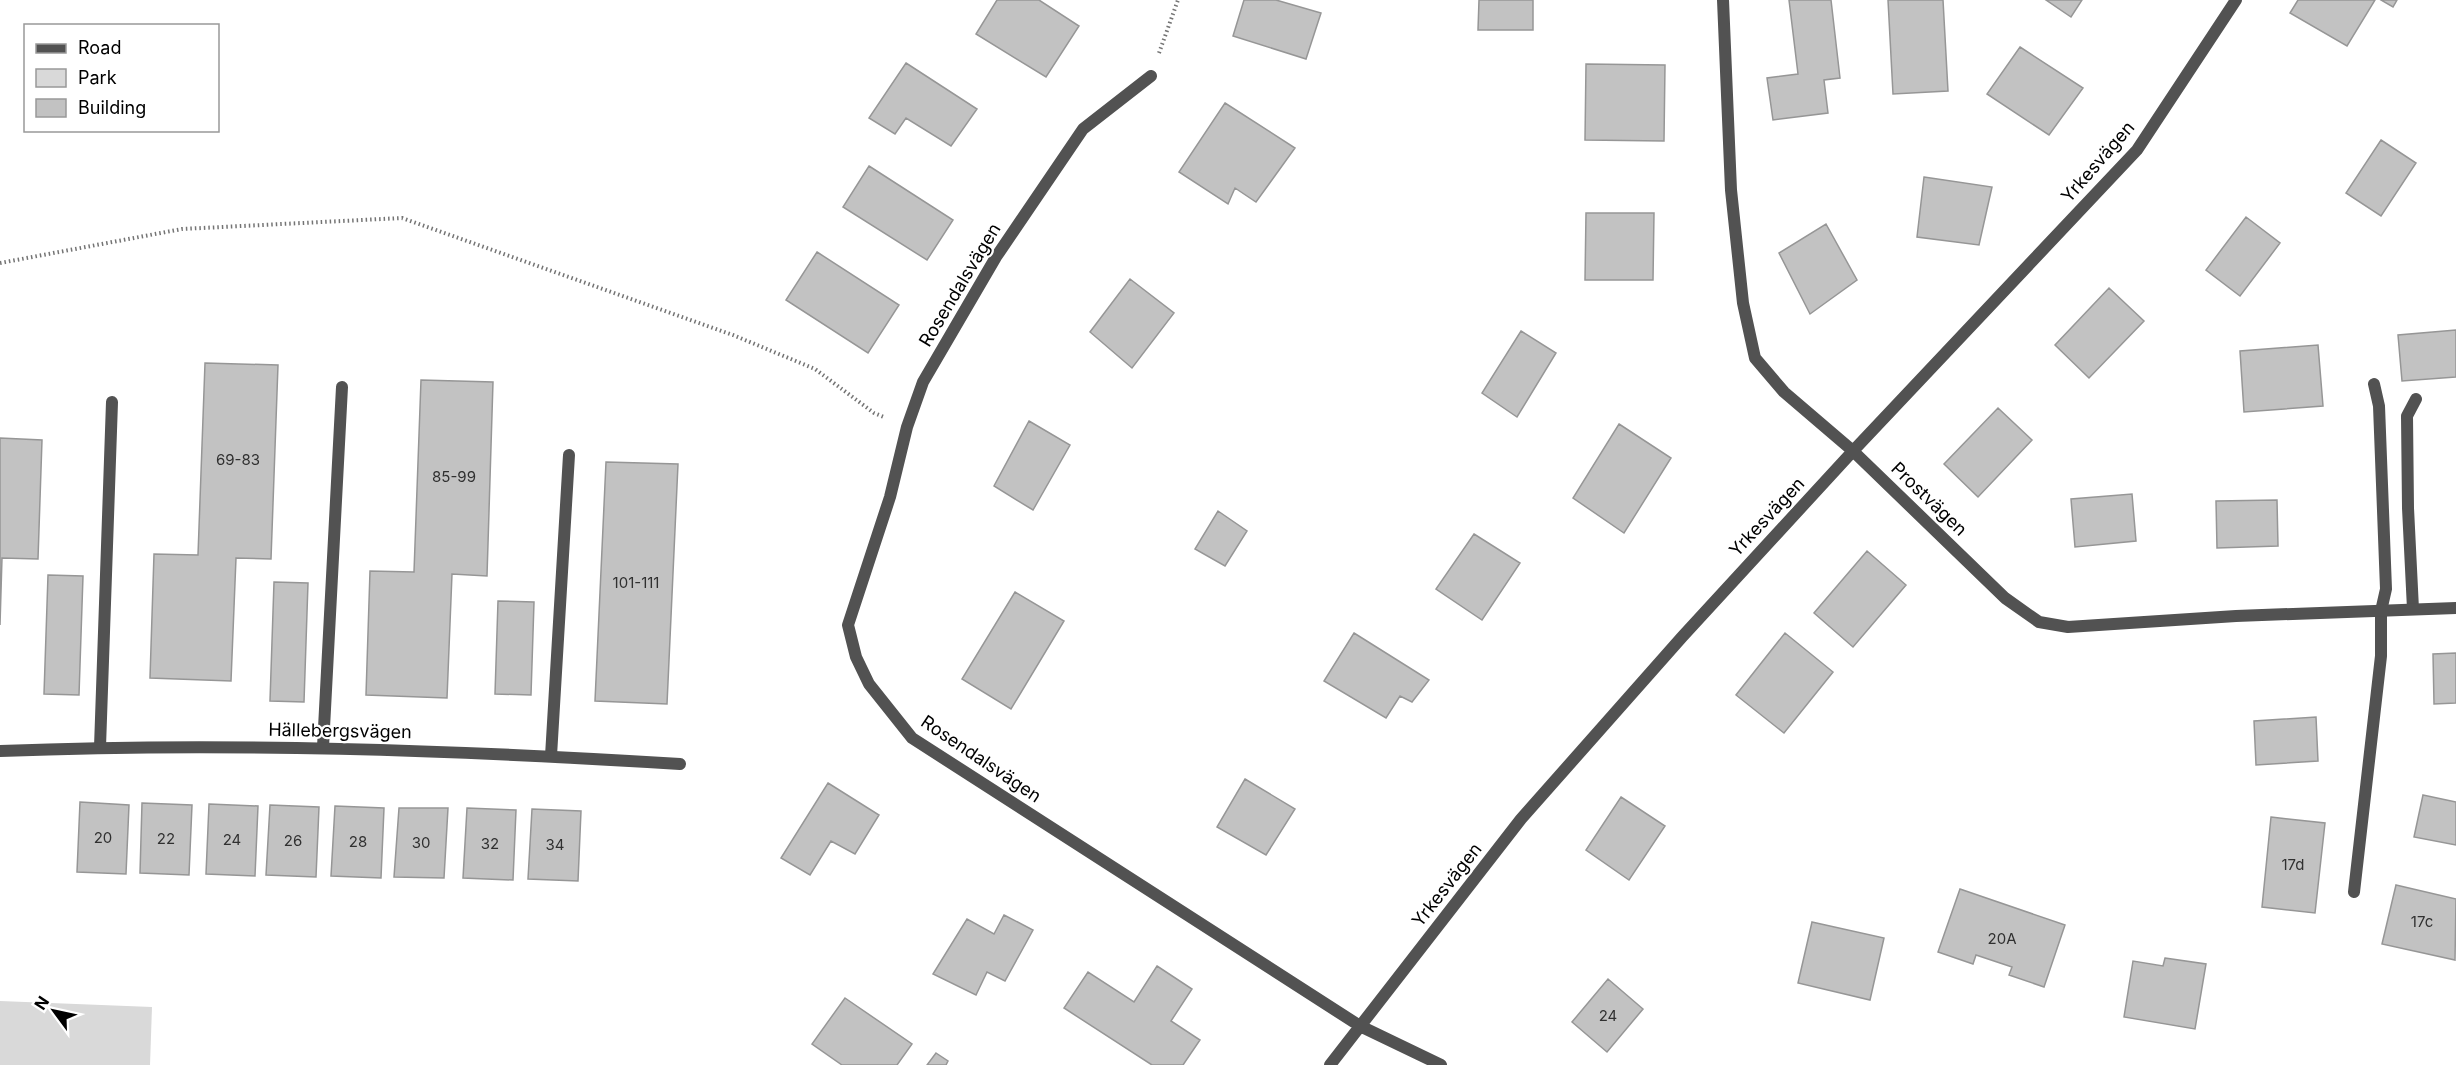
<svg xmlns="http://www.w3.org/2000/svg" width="2456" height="1065" font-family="Inter,sans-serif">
<rect width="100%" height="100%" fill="#fff"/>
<path fill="#d9d9d9" d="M0,1001L152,1007L150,1065H0Z"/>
<path fill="#c2c2c2" stroke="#969696" stroke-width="1.5" d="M997,0H1039L1079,26L1046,77L976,34Z
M1244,0H1276L1321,13L1306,59L1233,36Z
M1479,0H1533V30H1478Z
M1789,0H1831L1840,78L1824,80L1828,113L1773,120L1767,78L1798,74Z
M1888,0H1943L1948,91L1893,94Z
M2046,0H2082L2071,17Z
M2298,0H2375L2347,46L2290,13Z
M2381,0H2397L2393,7Z
M2020,47L2083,88L2049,135L1987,94Z
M906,63L977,109L951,146L906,118L895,134L869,118Z
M1586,64L1665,65L1664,141L1585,140Z
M1225,103L1295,148L1256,202L1235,188L1228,204L1179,172Z
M2381,140L2416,163L2381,216L2346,193Z
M869,166L953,220L927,260L843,207Z
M1924,177L1992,187L1979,245L1917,237Z
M1586,213H1654L1653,280H1585Z
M2246,217L2280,243L2240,296L2206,270Z
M1826,224L1857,280L1810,314L1779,253Z
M817,252L899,305L868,353L786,300Z
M1130,279L1174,313L1132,368L1090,332Z
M2109,288L2144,321L2089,378L2055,345Z
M2456,330V377L2402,381L2398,335Z
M1521,331L1556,353L1517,417L1482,393Z
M2318,345L2323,406L2244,412L2240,351Z
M205,363L278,365L271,559L236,558L231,681L150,678L154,554L198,555Z
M421,380L493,382L487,576L452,574L447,698L366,695L370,571L414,572Z
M1998,408L2032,440L1978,497L1944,464Z
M1029,421L1070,445L1033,510L994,486Z
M1619,424L1671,458L1624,533L1573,498Z
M0,438L42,440L38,559L2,558L0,625Z
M606,462L678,464L667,704L595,701Z
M2132,494L2136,541L2075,547L2071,499Z
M2277,500L2278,546L2217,548L2216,501Z
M1218,511L1247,531L1225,566L1195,549Z
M1474,534L1520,563L1482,620L1436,589Z
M1867,551L1906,585L1853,647L1814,613Z
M48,575L83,576L79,695L44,694Z
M274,582L308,583L304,702L270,701Z
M1015,592L1064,621L1011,709L962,679Z
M498,601L534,602L531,695L495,694Z
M1354,633L1429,680L1412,702L1400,696L1386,718L1324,681Z
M1785,633L1833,672L1784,733L1736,695Z
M2456,653V703L2434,704L2433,654Z
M2316,717L2318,761L2256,765L2254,721Z
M1245,779L1295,809L1266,855L1217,827Z
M828,783L879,815L855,854L831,841L810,875L781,858Z
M2423,795L2456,802V845L2414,837Z
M1621,797L1665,826L1629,880L1586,850Z
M80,802L129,805L126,874L77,872Z
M142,803L192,805L189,875L140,873Z
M209,804L258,806L255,876L206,874Z
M270,805L319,807L316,877L266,875Z
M335,806L384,808L381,878L331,876Z
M399,808H448L444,878L394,877Z
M467,808L516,810L513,880L463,878Z
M532,809L581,811L578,881L528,879Z
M2271,817L2325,823L2315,913L2262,907Z
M2396,885L2456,899L2455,960L2382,944Z
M1960,889L2065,925L2044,987L2009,975L2012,967L1976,955L1973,964L1938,952Z
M1004,915L1033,930L1005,981L987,972L976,995L933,974L967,919L994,934Z
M1812,922L1884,938L1870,1000L1798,983Z
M2165,958L2206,964L2195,1029L2124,1017L2133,961L2163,966Z
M1157,966L1192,989L1171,1021L1200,1040L1183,1065H1152L1064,1008L1088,972L1134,1002Z
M1608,979L1643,1009L1607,1052L1572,1022Z
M845,998L912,1044L897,1065H842L812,1044Z
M936,1053L948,1061L946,1065H927Z"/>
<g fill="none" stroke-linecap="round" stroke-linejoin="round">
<path stroke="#747474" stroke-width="4" stroke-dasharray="1.5 3" stroke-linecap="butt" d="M1159,53L1178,0
M0,263L182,229L402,218L733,335L815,369L874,413L884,417"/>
<path stroke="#525252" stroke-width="12" d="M2413,609L2408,508L2407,416L2416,399
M100,747L112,402
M323,747L342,387
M551,756L569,455
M2354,892L2381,656V611L2386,589L2379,406L2374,384"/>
<path stroke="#525252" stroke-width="12" d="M1723,0L1731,190L1743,303L1755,358L1784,392L1853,451L2005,598L2039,622L2068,627L2236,616L2456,608
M1151,76L1083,129L996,257L923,382L907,427L890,497L848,625L856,657L869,684L912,738L1360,1026L1441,1065
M0,751C227,742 453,750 680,764
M1330,1065L1521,819L1682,637L1853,451L2137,150L2236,0"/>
</g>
<g text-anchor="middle" stroke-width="4.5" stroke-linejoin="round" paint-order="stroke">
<g font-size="15" fill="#303030">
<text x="238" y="465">69-83</text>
<text x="454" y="482">85-99</text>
<text x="636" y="588">101-111</text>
<text x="103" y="843">20</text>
<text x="166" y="844">22</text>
<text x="232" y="845">24</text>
<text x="293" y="846">26</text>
<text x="358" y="847">28</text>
<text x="421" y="848">30</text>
<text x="490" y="849">32</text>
<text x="555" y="850">34</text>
<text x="2293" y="870">17d</text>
<text x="2422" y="927">17c</text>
<text x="2002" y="944">20A</text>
<text x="1608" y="1021">24</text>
</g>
<g font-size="18" fill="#000" stroke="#fff">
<text transform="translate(2098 162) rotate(-49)" y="6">Yrkesvägen</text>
<text transform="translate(960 285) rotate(-59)" y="6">Rosendalsvägen</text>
<text transform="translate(1929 499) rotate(44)" y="6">Prostvägen</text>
<text transform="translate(1767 517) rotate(-47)" y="6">Yrkesvägen</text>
<text transform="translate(340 731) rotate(1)" y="6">Hällebergsvägen</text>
<text transform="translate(981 759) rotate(34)" y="6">Rosendalsvägen</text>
<text transform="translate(1447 885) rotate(-52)" y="6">Yrkesvägen</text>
</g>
</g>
<rect x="24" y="24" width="195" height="108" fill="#ffffff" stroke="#999999" stroke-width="1.5"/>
<rect x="36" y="44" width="30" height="9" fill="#525252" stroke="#999999" stroke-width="1.5"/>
<text x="78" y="54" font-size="18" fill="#000000">Road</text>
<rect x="36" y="69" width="30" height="18" fill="#d9d9d9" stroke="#999999" stroke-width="1.5"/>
<text x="78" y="84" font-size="18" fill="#000000">Park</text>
<rect x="36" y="99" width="30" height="18" fill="#c2c2c2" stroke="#999999" stroke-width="1.5"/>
<text x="78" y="114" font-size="18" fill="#000000">Building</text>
<g transform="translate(54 1011) rotate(303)" stroke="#ffffff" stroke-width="4.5" paint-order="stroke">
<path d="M0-4.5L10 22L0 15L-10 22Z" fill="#000000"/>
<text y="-9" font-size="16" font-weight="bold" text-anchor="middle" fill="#000000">N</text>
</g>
</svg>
